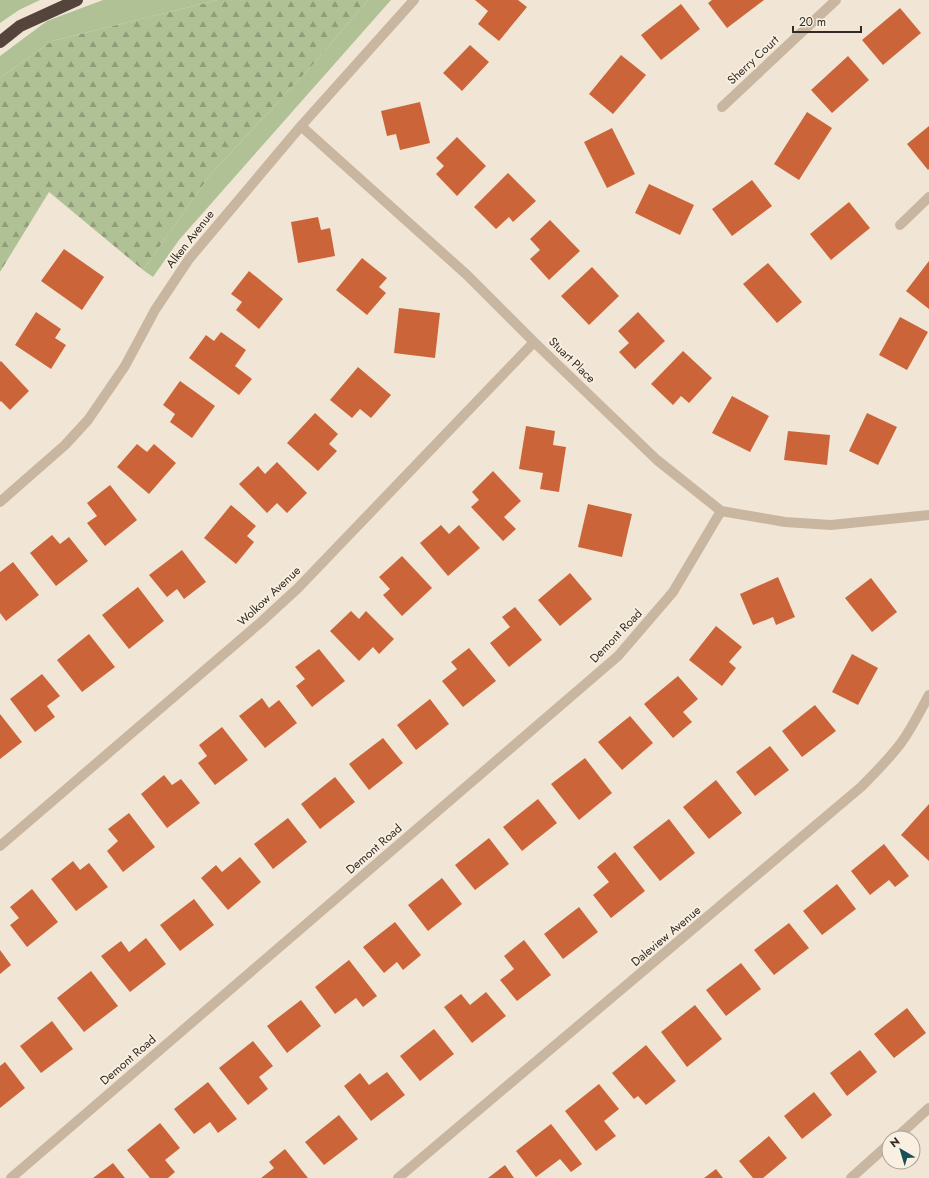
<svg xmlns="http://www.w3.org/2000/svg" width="929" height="1178" font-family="Jost,sans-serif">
<defs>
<pattern id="forest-firs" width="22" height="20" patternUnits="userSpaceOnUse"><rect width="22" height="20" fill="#b0c195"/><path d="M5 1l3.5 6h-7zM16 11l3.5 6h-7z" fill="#909d79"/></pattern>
</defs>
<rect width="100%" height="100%" fill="#f1e6d5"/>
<path fill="#b0c195" d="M0,0H40L19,10L0,23Z
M103,0H218L52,41L0,78V56L47,21Z
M368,0H391L179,240L153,277L143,270L210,175L318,59Z"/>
<path fill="url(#forest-firs)" d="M218,0H368L318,59L210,175L143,270L49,192L0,272V78L52,41Z"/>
<path fill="#cb6539" d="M475,0H518L527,7L499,41L478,24L488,11Z
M712,0H764L727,28L708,3Z
M681,4L700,29L661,60L641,35Z
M900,8L921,33L883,65L862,40Z
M470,45L489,62L462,91L443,73Z
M621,55L646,75L613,114L589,94Z
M848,56L869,80L832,113L811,90Z
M420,102L430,143L400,150L396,134L387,136L381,111Z
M807,112L832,128L799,180L774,164Z
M929,126V169L928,170L907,144Z
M612,128L635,174L607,188L584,142Z
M457,137L486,166L457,196L436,174L444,166L436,158Z
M508,173L536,201L513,222L509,217L496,229L474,207Z
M752,180L772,206L732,236L712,209Z
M649,184L694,205L680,235L635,213Z
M849,202L870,228L831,260L810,234Z
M318,217L321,230L330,228L335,256L298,263L291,222Z
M550,220L580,251L549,280L530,259L540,250L530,239Z
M64,249L104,277L82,310L41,281Z
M362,258L387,278L379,287L386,293L367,315L336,290Z
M929,261V309L906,291Z
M768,263L802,302L777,323L743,284Z
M592,267L619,296L589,325L561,296Z
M249,271L283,299L259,329L236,310L242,302L231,294Z
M399,308L440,313L435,358L394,353Z
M36,312L61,329L55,338L66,345L51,369L15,345Z
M638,312L665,341L635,369L619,352L629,343L618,331Z
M900,317L928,332L907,370L879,355Z
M221,332L246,350L235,366L252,379L239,395L189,358L206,335L214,341Z
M683,351L712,378L689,403L681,396L673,405L651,384Z
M1,361L29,391L10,410L1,401L0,402V362Z
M358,367L391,395L371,418L360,409L352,418L330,400Z
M180,381L215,406L192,438L170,422L175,414L163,405Z
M732,396L769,416L750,452L712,433Z
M315,413L338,434L329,444L337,451L318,471L287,443Z
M867,413L897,427L878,465L849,451Z
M526,426L555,431L553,445L566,447L559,492L540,489L543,473L519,469Z
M788,431L830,435L827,465L784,460Z
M137,444L147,452L154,444L176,463L149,494L117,467Z
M277,462L307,493L287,513L277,503L267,513L239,484L258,466L265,474Z
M493,471L521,501L504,517L516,529L503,541L471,507L479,500L472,492Z
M110,485L137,520L105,546L87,523L97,516L87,503Z
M588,504L632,514L622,557L578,547Z
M231,505L256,526L247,536L254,542L236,564L204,538Z
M441,525L449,534L459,525L480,548L448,576L420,543Z
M52,535L60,544L69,537L88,561L56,586L30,553Z
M182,550L206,582L184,599L177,589L167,597L149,575Z
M402,556L432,588L402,616L383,595L390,589L379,577Z
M13,562L39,595L6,621L0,613V572Z
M570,573L592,599L560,626L538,600Z
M778,577L795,617L776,625L773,617L753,625L740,594Z
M871,578L897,612L872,632L845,598Z
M138,587L164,621L129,649L102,615Z
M515,607L542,640L509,667L490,643L510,627L502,617Z
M351,611L359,619L366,611L394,639L379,654L373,647L359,661L330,631Z
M716,626L742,647L729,662L736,668L722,686L689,660Z
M89,634L115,667L82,692L57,660Z
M469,648L496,681L463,707L442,681L457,669L451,662Z
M319,649L345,681L312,707L296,686L305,679L295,667Z
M852,654L878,668L858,705L832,692Z
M42,674L60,696L47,706L55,717L35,732L10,699Z
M678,676L698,699L683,712L692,722L673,738L644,704Z
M262,698L269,708L279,700L297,723L265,748L239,716Z
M430,699L449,724L416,750L397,725Z
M815,705L836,731L802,757L782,731Z
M0,714L22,742L0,759Z
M630,716L653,743L622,770L598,742Z
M222,727L248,760L215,785L198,763L207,756L199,745Z
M383,738L403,763L369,790L349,764Z
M770,746L789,770L755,796L736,772Z
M585,758L612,793L579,820L551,784Z
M164,775L172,785L181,779L200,803L167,828L141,794Z
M335,777L355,802L320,829L301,804Z
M716,780L742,813L709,839L683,807Z
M538,799L557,823L522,851L503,827Z
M929,804V861L901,835Z
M129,813L155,847L123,872L107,851L118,841L108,829Z
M288,818L307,842L273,869L254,844Z
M669,819L695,853L660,881L633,847Z
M489,838L509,864L475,890L455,865Z
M884,844L909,876L895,887L889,880L870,895L851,871Z
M615,852L645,891L611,918L593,895L609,882L597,867Z
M240,857L261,882L228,910L201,878L216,865L222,872Z
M73,861L80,870L89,863L108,887L76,911L51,879Z
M442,878L462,904L428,931L408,905Z
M837,884L856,909L822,935L803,911Z
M32,889L58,922L27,947L10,925L19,918L10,907Z
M194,899L214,925L180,951L160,925Z
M579,907L598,932L563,959L544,934Z
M395,922L421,955L403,970L397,962L384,973L363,947Z
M789,923L809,948L774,975L754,950Z
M146,938L166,964L130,992L101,956L121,941L129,952Z
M524,940L551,975L517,1001L500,980L514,969L504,956Z
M0,950L11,965L0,974Z
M349,960L377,996L363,1007L356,998L335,1014L315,987Z
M741,963L761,989L726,1016L706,990Z
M91,971L118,1006L84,1032L57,998Z
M486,992L506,1016L472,1043L444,1007L461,994L470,1005Z
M301,1000L321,1026L287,1053L267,1026Z
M695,1005L722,1039L687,1067L661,1032Z
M907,1008L926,1033L894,1058L874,1034Z
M52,1021L73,1049L41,1073L20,1046Z
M434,1029L454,1054L420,1081L400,1056Z
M253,1041L273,1066L259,1077L268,1089L248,1105L219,1068Z
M646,1045L676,1081L646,1105L638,1096L634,1099L612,1073Z
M860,1050L877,1072L847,1096L830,1073Z
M5,1062L25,1088L0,1108V1066Z
M387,1072L405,1095L371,1121L344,1086L360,1073L369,1085Z
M208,1082L237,1119L218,1133L210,1122L194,1134L174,1109Z
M599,1084L619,1109L604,1121L616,1136L596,1151L565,1111Z
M814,1092L832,1115L802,1139L784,1116Z
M339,1115L358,1139L324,1165L305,1142Z
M160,1123L180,1148L165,1160L175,1172L168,1178H150L127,1150Z
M551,1124L582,1164L571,1172L560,1159L536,1177L516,1151Z
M769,1136L787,1158L763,1178H753L739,1161Z
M285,1149L308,1178H261L274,1168L269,1162Z
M113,1163L125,1178H93Z
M505,1165L514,1178H488Z
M716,1169L723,1178H704Z"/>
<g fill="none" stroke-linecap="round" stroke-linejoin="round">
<path stroke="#c9b6a1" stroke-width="10" d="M722,107L836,0
M301,126L467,275L534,342L657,460L721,511L785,522L831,525L929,515
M900,225L929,197
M0,502L65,445L88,420L125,366L155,310L189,259L301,126L414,0
M0,846L261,622L298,588L534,342
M896,1138L929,1108
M11,1178L618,656L673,592L721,511
M398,1178L861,787C875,773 889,759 901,743C912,728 920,711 929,695
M851,1178L889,1144"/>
<path stroke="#55443b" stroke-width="12" d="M0,42L20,26L77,0"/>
</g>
<g text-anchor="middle" stroke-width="3.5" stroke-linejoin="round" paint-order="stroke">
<g font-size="12" fill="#332a24" stroke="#f9f0e1">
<text transform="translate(753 60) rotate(-43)" y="4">Sherry Court</text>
<text transform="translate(190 239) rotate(-52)" y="4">Alken Avenue</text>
<text transform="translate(572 360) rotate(44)" y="4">Stuart Place</text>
<text transform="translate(269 596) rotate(-43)" y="4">Wolkow Avenue</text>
<text transform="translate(616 636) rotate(-46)" y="4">Demont Road</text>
<text transform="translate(374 849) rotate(-41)" y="4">Demont Road</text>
<text transform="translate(666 936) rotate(-40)" y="4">Daleview Avenue</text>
<text transform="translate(128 1060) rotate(-41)" y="4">Demont Road</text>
</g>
</g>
<g transform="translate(901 1150) rotate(322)"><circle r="19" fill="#f9f0e1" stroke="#aaa195"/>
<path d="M0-3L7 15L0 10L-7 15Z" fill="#194f56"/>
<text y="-6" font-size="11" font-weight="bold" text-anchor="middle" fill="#332a24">N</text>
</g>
<path d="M793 26v6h68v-6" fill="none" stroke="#332a24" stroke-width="2"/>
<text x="799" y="26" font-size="12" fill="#332a24" stroke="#f9f0e1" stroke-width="3" paint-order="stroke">20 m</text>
</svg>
